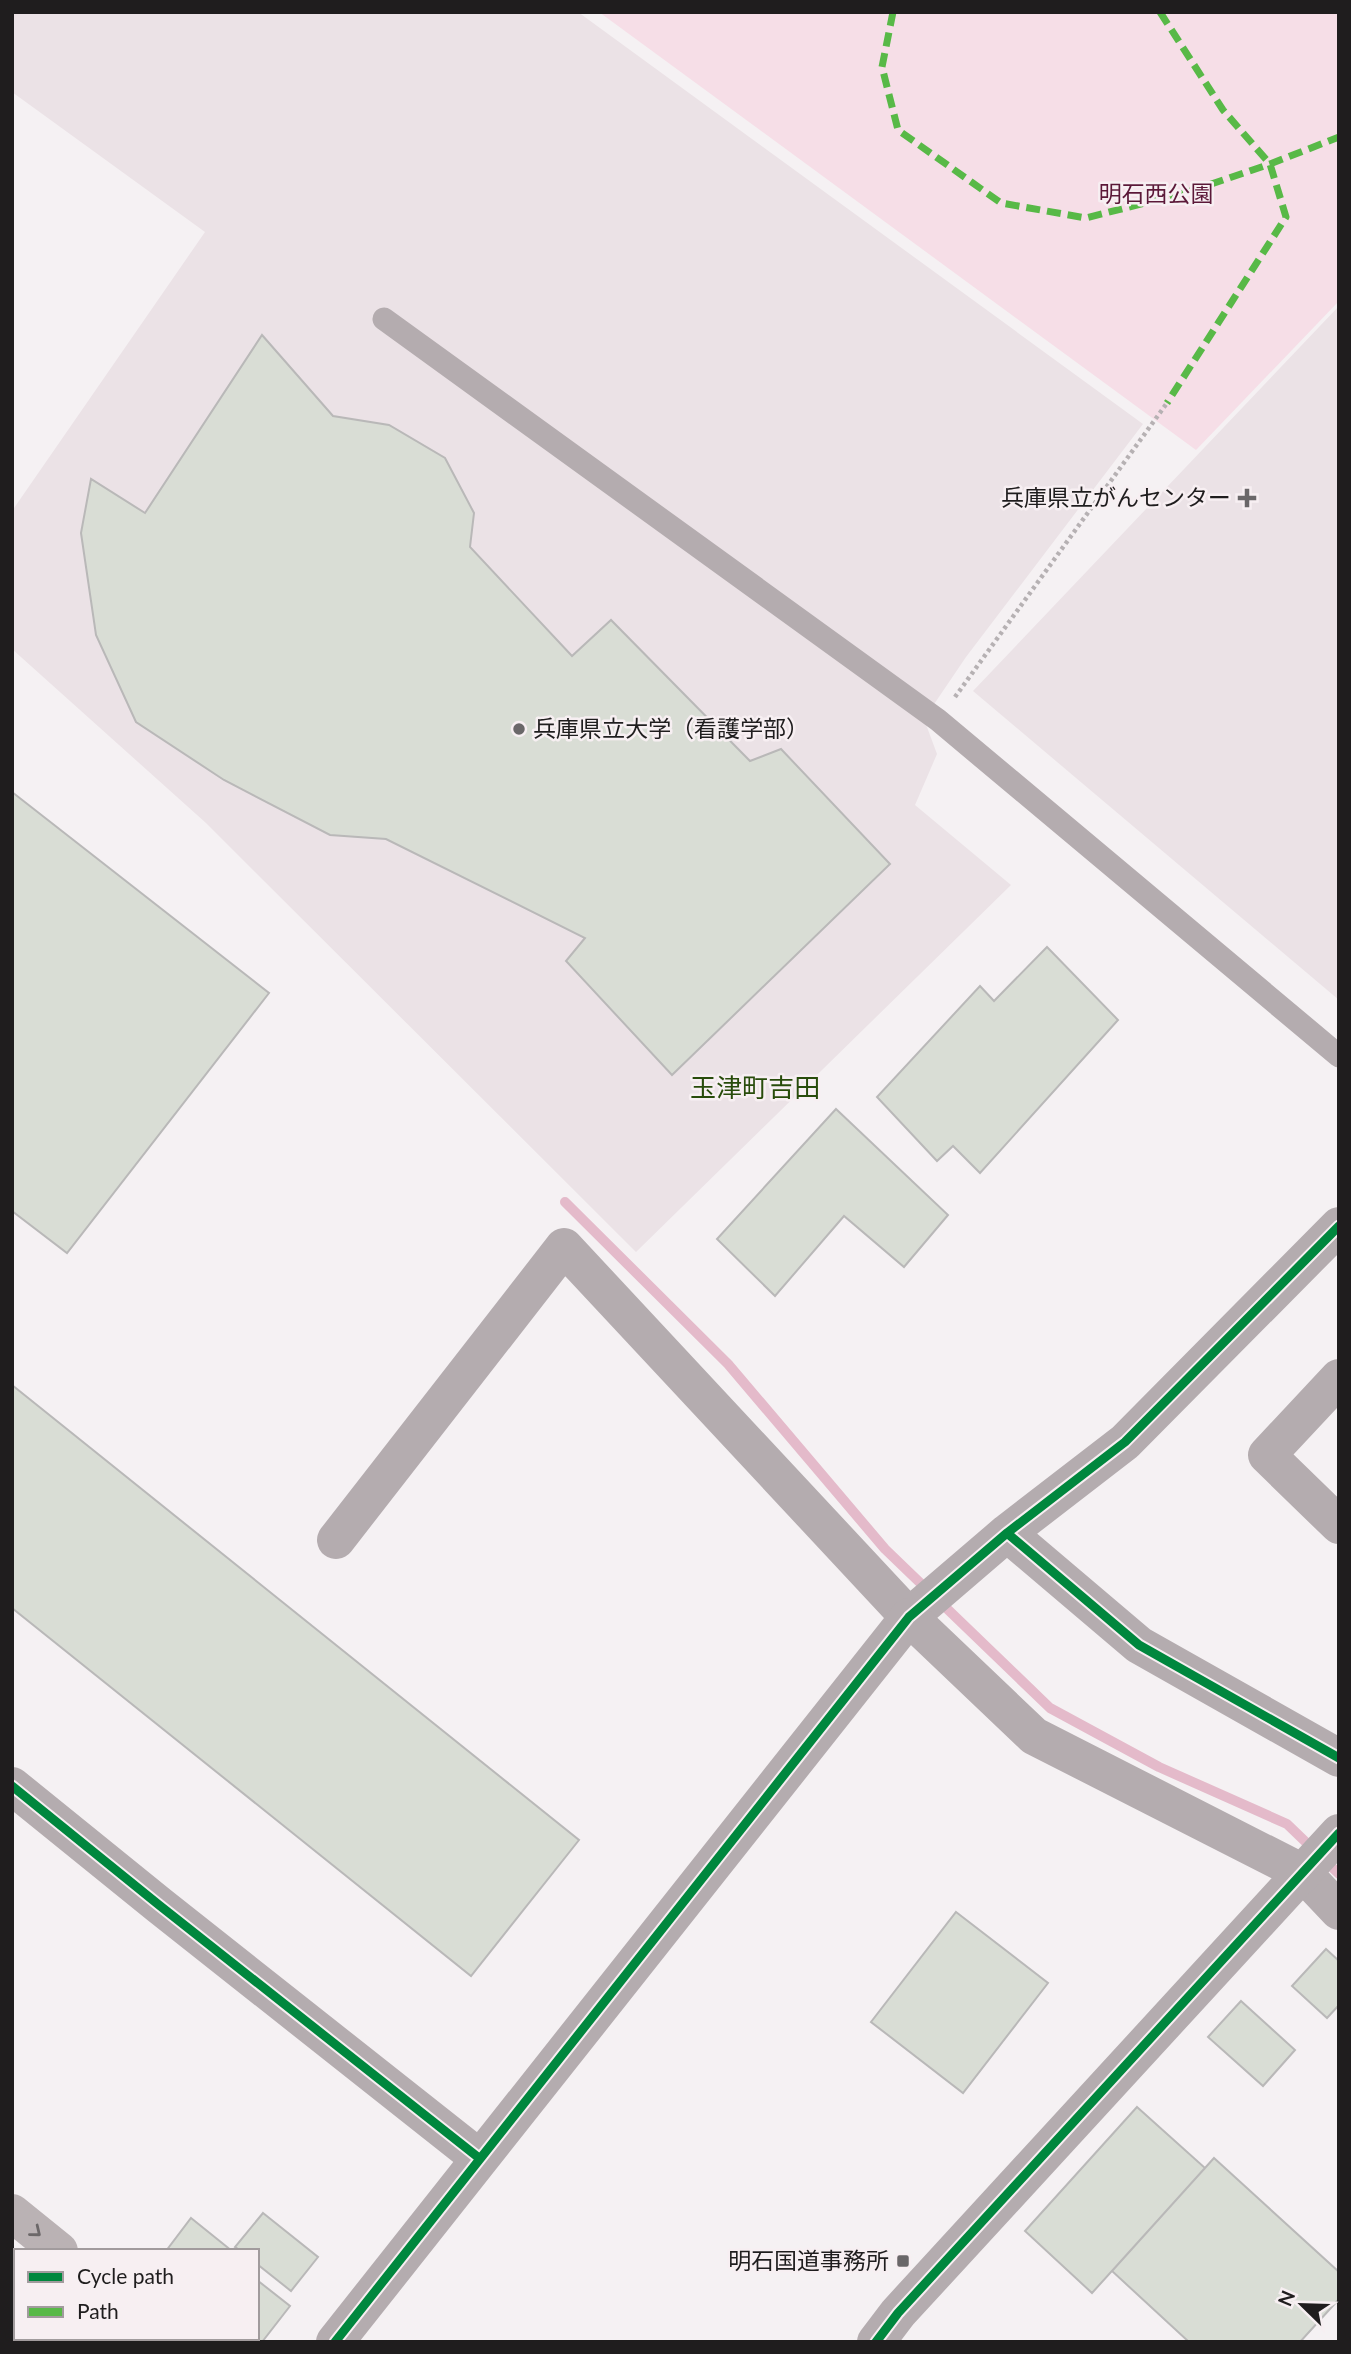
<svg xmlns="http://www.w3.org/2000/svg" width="1351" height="2354" font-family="Lato,'Noto Sans JP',sans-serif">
<rect width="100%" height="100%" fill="#f5f1f3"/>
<path fill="#ebe2e6" d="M12,12H578L1143,424L966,657L924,719L937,754L915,805L1011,885L636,1252L206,823L12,649V511L205,232L12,92Z
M1339,306V1000L973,691Z"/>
<path fill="#f6dee7" d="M599,12H1339V301L1196,450Z"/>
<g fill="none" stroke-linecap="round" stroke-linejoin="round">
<path stroke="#e4baca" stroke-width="10" d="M565,1202L728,1364L885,1549L1050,1708L1159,1767L1287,1824L1339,1874"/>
</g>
<path fill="#d9ddd5" stroke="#b9b8b8" stroke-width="2" d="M262,335L333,416L389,425L445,458L474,513L470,547L572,656L611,620L750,761L781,749L890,864L672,1075L566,961L585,938L386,839L330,835L224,780L136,722L96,635L81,533L91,479L145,513Z
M12,792L269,993L67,1253L12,1211Z
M1047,947L1118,1020L980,1173L953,1146L937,1161L877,1097L980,986L994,1001Z
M836,1109L948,1215L904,1267L844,1216L775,1296L717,1239Z
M12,1385L579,1840L471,1976L12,1608Z
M956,1912L1048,1983L963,2093L871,2022Z
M1326,1949L1339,1961V2005L1327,2018L1292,1986Z
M1241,2001L1295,2050L1263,2086L1208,2037Z
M1137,2107L1205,2168L1092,2293L1025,2231Z
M1214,2158L1339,2272V2299L1300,2342H1189L1112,2271Z
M263,2213L318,2257L291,2291L257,2264V2251H241L235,2247Z
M191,2218L232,2251H166Z
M257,2280L290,2306L262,2342H247L242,2338H257Z"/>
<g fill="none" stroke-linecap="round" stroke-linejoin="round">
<path stroke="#b6b1b3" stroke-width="4.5" stroke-dasharray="3.5 3.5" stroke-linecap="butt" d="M955,697L1167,403"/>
<path stroke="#b4acaf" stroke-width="23" d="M384,319L938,720L1339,1056"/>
<path stroke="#b4acaf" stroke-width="38" d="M1339,1378L1267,1455L1339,1525
M1007,1533L1125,1442L1339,1226
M336,1540L564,1247L909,1617L1007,1533L1139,1645L1339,1758
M1303,1873L1339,1911"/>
<path stroke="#b4acaf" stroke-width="38" d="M12,1786L159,1905L479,2158
M335,2342L909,1617L1034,1736L1303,1873
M876,2342L898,2313L1339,1833"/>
<path stroke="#bab2b4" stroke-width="38" d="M12,2213L59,2251
M12,2269L16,2272
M97,2338L101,2342
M169,2338L173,2342"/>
<path stroke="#58b947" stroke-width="7" stroke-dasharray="14 7" stroke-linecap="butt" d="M893,12L882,67L898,130L1001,203L1086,218L1188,192L1270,164L1339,137
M1160,12L1223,110L1270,164L1286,217L1167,403"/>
<g stroke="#f7eff2" stroke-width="13">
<path id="cycleway" d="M1007,1533L1125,1442L1339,1226
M12,1786L159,1905L479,2158
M335,2342L909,1617L1007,1533L1139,1645L1339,1758
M876,2342L898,2313L1339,1833"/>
</g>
<use href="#cycleway" stroke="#00873e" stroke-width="9"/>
</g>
<defs><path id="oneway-chevron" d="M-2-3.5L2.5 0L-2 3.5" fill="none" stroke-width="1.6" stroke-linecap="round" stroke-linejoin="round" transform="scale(1.75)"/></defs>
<use stroke="#6c6869" href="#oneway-chevron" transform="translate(36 2232) rotate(39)"/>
<g fill="#6a6769" stroke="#f7eff2" stroke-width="2.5">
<path d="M1243.5 487.5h7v7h7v7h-7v7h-7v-7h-7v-7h7z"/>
<circle cx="519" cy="729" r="7"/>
<rect x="896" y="2254" width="14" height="14" rx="3.5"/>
</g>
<g text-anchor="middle" stroke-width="5" stroke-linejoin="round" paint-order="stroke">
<g font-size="23" fill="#5b1838" stroke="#f7eff2">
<text x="1156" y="202">明石西公園</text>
</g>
<g font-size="23" fill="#1f1d1e" stroke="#f7eff2" text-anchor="end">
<text x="1231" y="506">兵庫県立がんセンター</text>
<text x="533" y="737" text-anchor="start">兵庫県立大学（看護学部）</text>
<text x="889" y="2269">明石国道事務所</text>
</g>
<g font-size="26" fill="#284c0b" stroke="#f7eff2">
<text x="755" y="1097">玉津町吉田</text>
</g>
</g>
<rect width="1351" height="2354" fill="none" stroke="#1f1d1e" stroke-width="28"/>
<rect x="14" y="2249" width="245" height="91" fill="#f7eff2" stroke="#a19b9d" stroke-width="2"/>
<rect x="28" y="2272" width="35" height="10" fill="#00873e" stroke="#a19b9d" stroke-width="2"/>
<text x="77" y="2284" font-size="21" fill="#1f1d1e">Cycle path</text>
<rect x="28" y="2307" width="35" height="10" fill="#58b947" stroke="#a19b9d" stroke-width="2"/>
<text x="77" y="2319" font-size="21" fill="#1f1d1e">Path</text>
<g transform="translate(1302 2305) rotate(293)" stroke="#f7eff2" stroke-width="5" paint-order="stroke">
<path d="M0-5L12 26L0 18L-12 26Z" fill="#1f1d1e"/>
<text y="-10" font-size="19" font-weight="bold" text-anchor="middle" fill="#1f1d1e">N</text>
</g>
</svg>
